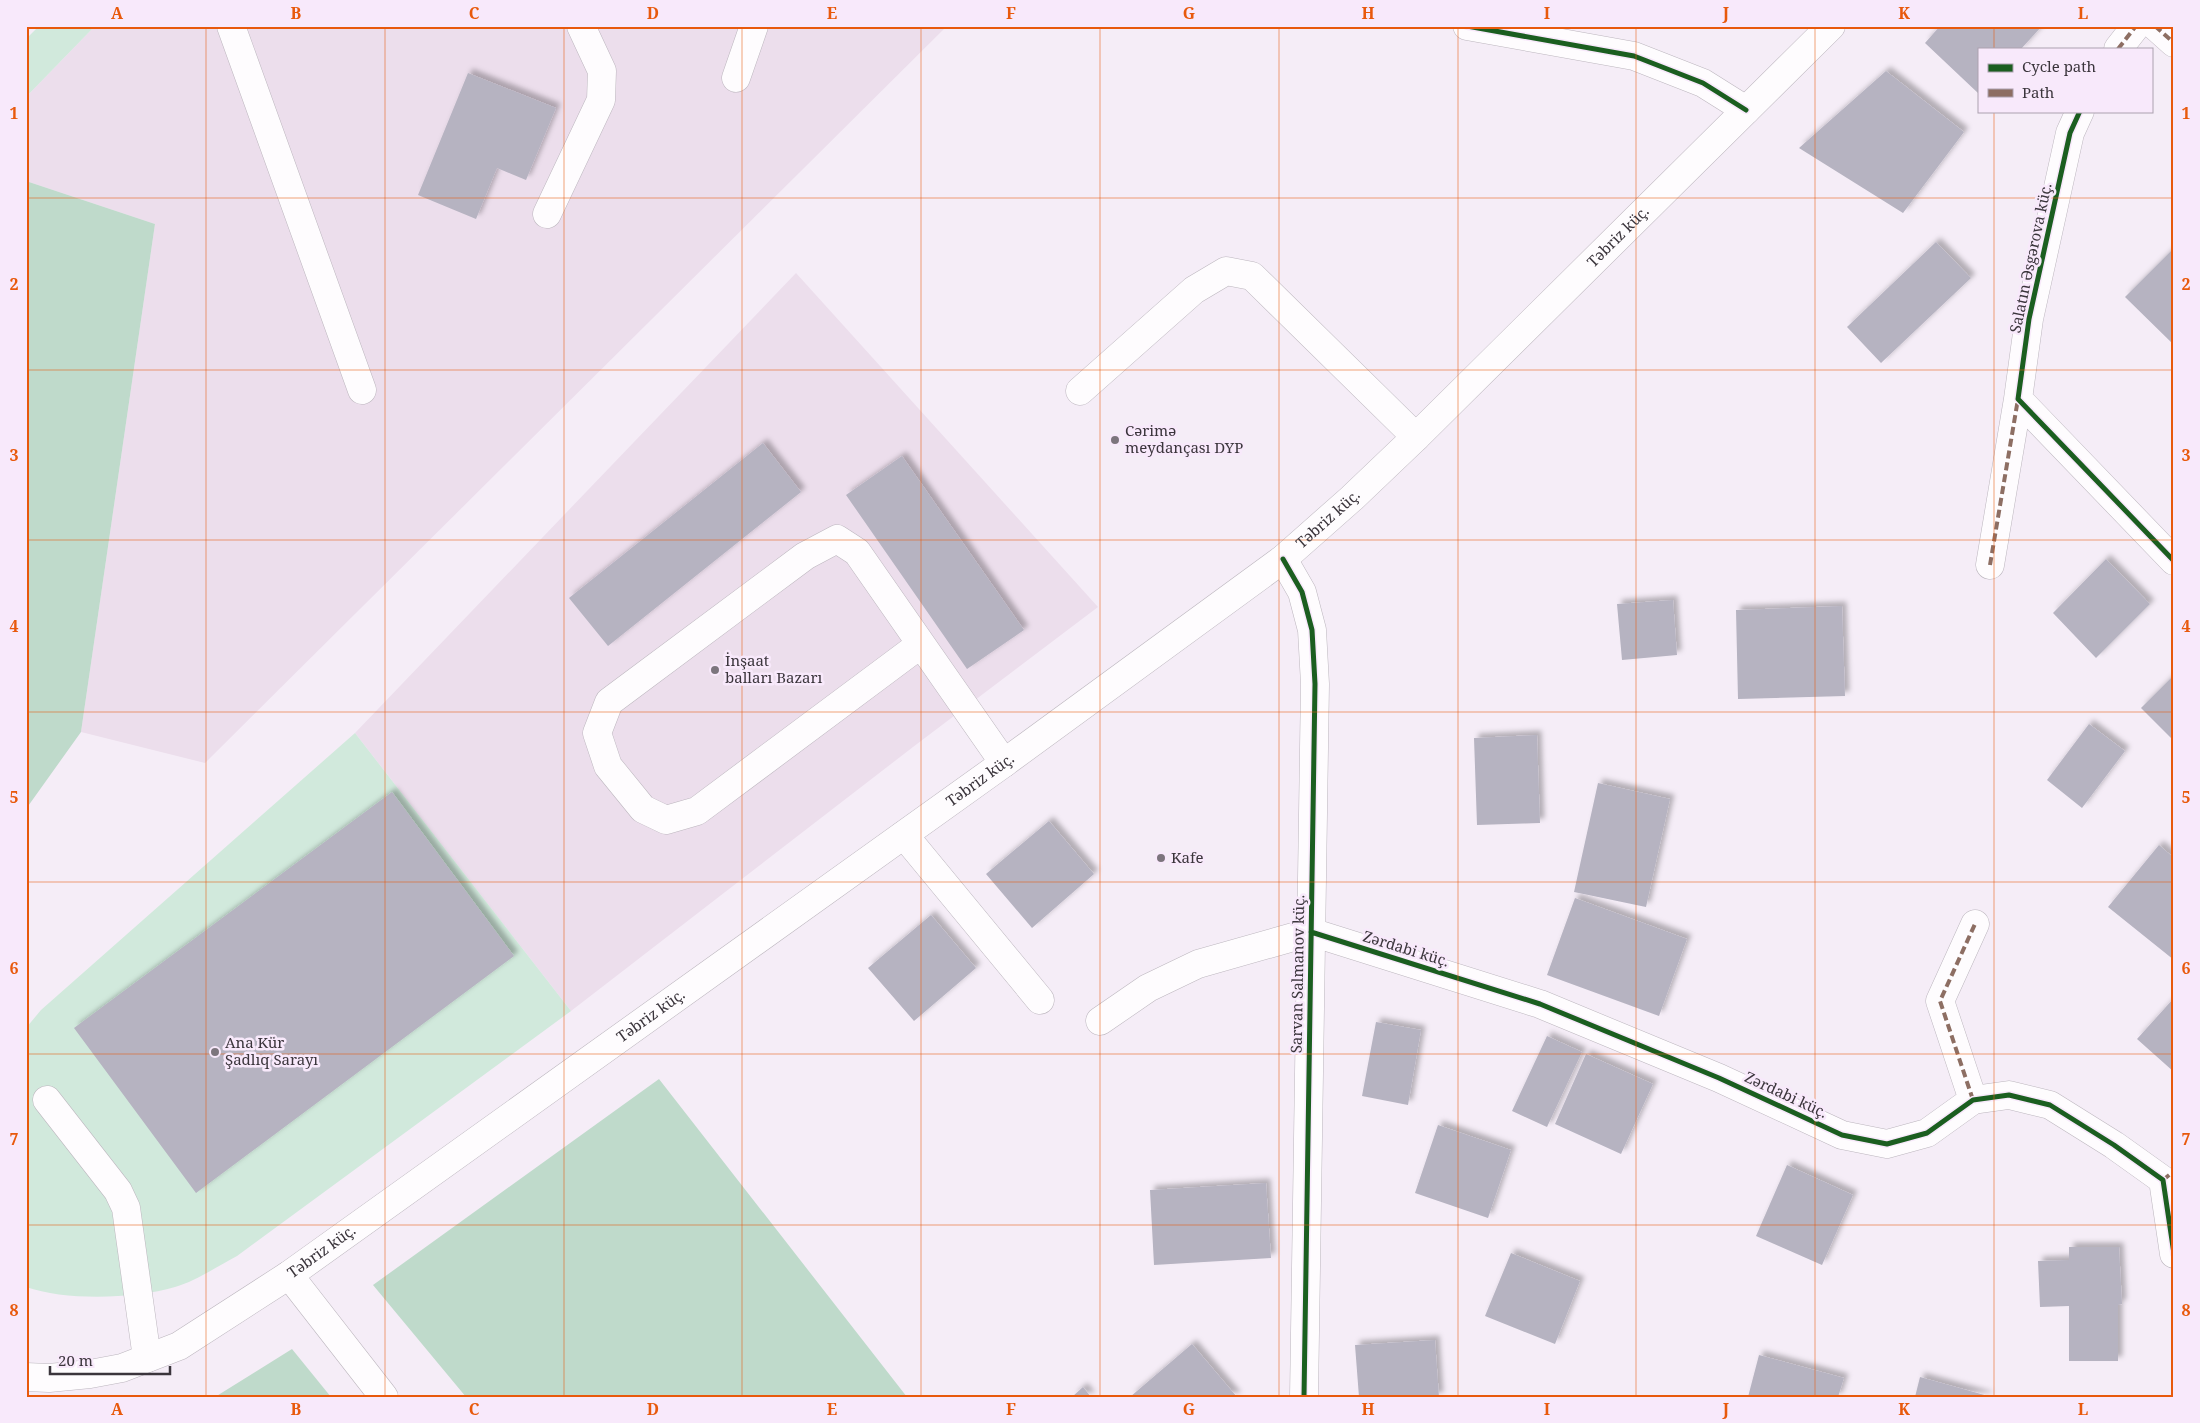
<svg xmlns="http://www.w3.org/2000/svg" width="2200" height="1423" font-family="'Noto Serif',serif">
<defs>
<filter id="shadow"><feDropShadow dx="4.5" dy="-4.5" stdDeviation="2.5" flood-color="#0004"/></filter>
</defs>
<rect width="100%" height="100%" fill="#f5edf7"/>
<path fill="#ecdeec" d="M95,26H947L205,763L81,732L155,224L26,181V97Z
M796,273L1098,607L913,747L571,1011L355,733Z"/>
<path fill="#d1e9dc" d="M39,26H95L26,97V39Z
M355,733L571,1011L237,1256C218,1266 196,1281 175,1287C134,1299 66,1301 26,1287V1028L41,1010Z"/>
<path fill="#bfdacb" d="M26,181L155,224L81,732L26,809Z
M659,1079L907,1397H466L373,1285Z
M292,1349L331,1397H215Z"/>
<path fill="#b6b3c1" filter="url(#shadow)" d="M1940,26H2042L2021,49H1979V94L1925,43Z
M1886,71L1964,132L1903,213L1799,148Z
M468,73L556,108L526,180L497,168L476,219L418,195Z
M1936,242L1971,278L1881,363L1847,327Z
M2174,248V345L2125,297Z
M763,443L801,492L608,646L569,598Z
M902,456L1024,630L967,669L846,495Z
M2106,559L2150,604L2096,658L2053,613Z
M1673,600L1677,655L1622,660L1617,604Z
M1842,606L1845,696L1738,699L1736,610Z
M2174,675V741L2141,708Z
M2089,724L2125,751L2082,808L2047,780Z
M1537,735L1540,823L1477,825L1474,738Z
M1598,783L1670,799L1646,907L1574,892Z
M392,792L514,956L196,1193L74,1028Z
M1049,821L1094,874L1032,928L986,874Z
M2159,845L2174,858V960L2108,907Z
M1575,898L1687,939L1659,1016L1547,975Z
M931,915L976,968L914,1021L868,968Z
M2174,998V1072L2137,1039Z
M1376,1022L1421,1030L1408,1105L1362,1096Z
M1547,1036L1582,1052L1547,1127L1512,1111Z
M1586,1054L1653,1084L1621,1154L1555,1124Z
M1438,1125L1511,1150L1488,1218L1415,1193Z
M1787,1165L1853,1195L1822,1265L1756,1236Z
M1266,1183L1271,1258L1154,1265L1150,1190Z
M2069,1247H2119L2122,1304L2118,1305V1361H2069V1306L2040,1307L2038,1261L2069,1260Z
M1511,1253L1580,1281L1555,1344L1485,1316Z
M1435,1340L1439,1397H1359L1355,1345Z
M1192,1344L1237,1397H1130Z
M1759,1355L1844,1378L1838,1397H1748Z
M1920,1377L1988,1396V1397H1915Z
M1083,1387L1091,1397H1072Z"/>
<g fill="none" stroke-linecap="round" stroke-linejoin="round">
<g stroke="#bcb6be" stroke-width="29">
<path id="minor" d="M231,26L362,390
M1467,26L1634,56L1703,83L1746,110
M2155,26L2174,43
M2118,49L2136,26
M736,78L754,26
M2080,111L2070,133L2029,319L2018,399L2174,561
M547,214L601,100L602,71L581,26
M1080,391L1194,290L1226,271L1252,276L1416,437
M1283,559L1302,592L1312,630L1315,684L1304,1397
M1990,565L2018,399
M921,644L697,811L666,820L643,809L608,766L597,733L609,702L805,556L837,539L857,552L1004,763
M904,835L1040,1000
M1100,1021L1148,988L1198,964L1311,932L1540,1004L1719,1078L1842,1135L1887,1144L1927,1133L1973,1100L2009,1095L2050,1105L2114,1145L2163,1180L2174,1254
M47,1100L118,1191L126,1208L147,1358
M1973,1100L1940,1001L1975,924
M289,1275L384,1397"/>
</g>
<g stroke="#bcb6be" stroke-width="29">
<g id="major">
<path id="s1" d="M26,1377L49,1378L90,1374L122,1368L179,1346L289,1275L1004,763L1283,559L1352,498L1416,437L1831,26"/>
</g>
</g>
<use href="#minor" stroke="#fefcfe" stroke-width="28"/>
<use href="#major" stroke="#fefcfe" stroke-width="28"/>
<path stroke="#8d6e63" stroke-width="4" stroke-dasharray="8 4" stroke-linecap="butt" d="M2155,26L2174,43
M2118,49L2136,26
M1990,565L2018,399
M1973,1100L1940,1001L1975,924
M2163,1180L2174,1171"/>
<g stroke="#f8e9fb" stroke-width="8">
<path id="cycleway" d="M1467,26L1634,56L1703,83L1746,110
M2080,111L2070,133L2029,319L2018,399L2174,561
M1283,559L1302,592L1312,630L1315,684L1304,1397
M1311,932L1540,1004L1719,1078L1842,1135L1887,1144L1927,1133L1973,1100L2009,1095L2050,1105L2114,1145L2163,1180L2174,1254"/>
</g>
<use href="#cycleway" stroke="#1b5e20" stroke-width="5"/>
</g>
<path fill="none" stroke="#e8590c" stroke-width="1" stroke-opacity="0.55" d="M206,26V1397M385,26V1397M564,26V1397M742,26V1397M921,26V1397M1100,26V1397M1279,26V1397M1458,26V1397M1636,26V1397M1815,26V1397M1994,26V49M1994,111V1397M26,198H2174M26,370H2174M26,540H2174M26,712H2174M26,882H2174M26,1054H2174M26,1225H2174"/>
<g fill="#7c757d" stroke="#f8e9fb" stroke-width="2">
<circle cx="1115" cy="440" r="5"/>
<circle cx="715" cy="670" r="5"/>
<circle cx="1161" cy="858" r="5"/>
<circle cx="215" cy="1052" r="5"/>
</g>
<g text-anchor="middle" stroke-width="5" stroke-linejoin="round" paint-order="stroke">
<g font-size="15" fill="#3b353c" stroke="#f8e9fb">
<text dy="5" stroke="none"><textPath href="#s1" startOffset="1979">Təbriz küç.</textPath></text>
<text transform="translate(2031 258) rotate(-78)" y="5">Salatın Əsgərova küç.</text>
<text dy="5" stroke="none"><textPath href="#s1" startOffset="1574">Təbriz küç.</textPath></text>
<text dy="5" stroke="none"><textPath href="#s1" startOffset="1139">Təbriz küç.</textPath></text>
<text transform="translate(1406 949) rotate(17)" y="5">Zərdabi küç.</text>
<text transform="translate(1298 974) rotate(-89)" y="5">Sarvan Salmanov küç.</text>
<text dy="5" stroke="none"><textPath href="#s1" startOffset="734">Təbriz küç.</textPath></text>
<text transform="translate(1786 1095) rotate(25)" y="5">Zərdabi küç.</text>
<text dy="5" stroke="none"><textPath href="#s1" startOffset="329">Təbriz küç.</textPath></text>
</g>
<g font-size="15" fill="#3b353c" stroke="#f8e9fb" text-anchor="start">
<text x="1125" y="436">Cərimə<tspan x="1125" dy="17">meydançası DYP</tspan></text>
<text x="725" y="666">İnşaat<tspan x="725" dy="17">balları Bazarı</tspan></text>
<text x="1171" y="863">Kafe</text>
<text x="225" y="1048">Ana Kür<tspan x="225" dy="17">Şadlıq Sarayı</tspan></text>
</g>
</g>
<rect width="2200" height="1423" fill="none" stroke="#f8e9fb" stroke-width="55"/>
<rect x="1978" y="48" width="175" height="65" fill="#f8e9fb" stroke="#aca1af"/>
<rect x="1988" y="64" width="25" height="8" fill="#1b5e20" stroke="#aca1af"/>
<text x="2022" y="72" font-size="15" fill="#3b353c">Cycle path</text>
<rect x="1988" y="89" width="25" height="8" fill="#8d6e63" stroke="#aca1af"/>
<text x="2022" y="98" font-size="15" fill="#3b353c">Path</text>
<path d="M50 1366v8h120v-8" fill="none" stroke="#3b353c" stroke-width="2.5"/>
<text x="58" y="1366" font-size="15" fill="#3b353c" stroke="#f8e9fb" stroke-width="4" paint-order="stroke">20 m</text>
<rect x="28" y="28" width="2144" height="1368" fill="none" stroke="#e8590c" stroke-width="2"/>
<g font-size="16" text-anchor="middle" font-weight="bold" fill="#e8590c">
<text x="117" y="19">A</text>
<text x="296" y="19">B</text>
<text x="474" y="19">C</text>
<text x="653" y="19">D</text>
<text x="832" y="19">E</text>
<text x="1011" y="19">F</text>
<text x="1189" y="19">G</text>
<text x="1368" y="19">H</text>
<text x="1547" y="19">I</text>
<text x="1726" y="19">J</text>
<text x="1904" y="19">K</text>
<text x="2083" y="19">L</text>
<text x="14" y="119">1</text>
<text x="2186" y="119">1</text>
<text x="14" y="290">2</text>
<text x="2186" y="290">2</text>
<text x="14" y="461">3</text>
<text x="2186" y="461">3</text>
<text x="14" y="632">4</text>
<text x="2186" y="632">4</text>
<text x="14" y="803">5</text>
<text x="2186" y="803">5</text>
<text x="14" y="974">6</text>
<text x="2186" y="974">6</text>
<text x="14" y="1145">7</text>
<text x="2186" y="1145">7</text>
<text x="14" y="1316">8</text>
<text x="2186" y="1316">8</text>
<text x="117" y="1415">A</text>
<text x="296" y="1415">B</text>
<text x="474" y="1415">C</text>
<text x="653" y="1415">D</text>
<text x="832" y="1415">E</text>
<text x="1011" y="1415">F</text>
<text x="1189" y="1415">G</text>
<text x="1368" y="1415">H</text>
<text x="1547" y="1415">I</text>
<text x="1726" y="1415">J</text>
<text x="1904" y="1415">K</text>
<text x="2083" y="1415">L</text>
</g>
</svg>
